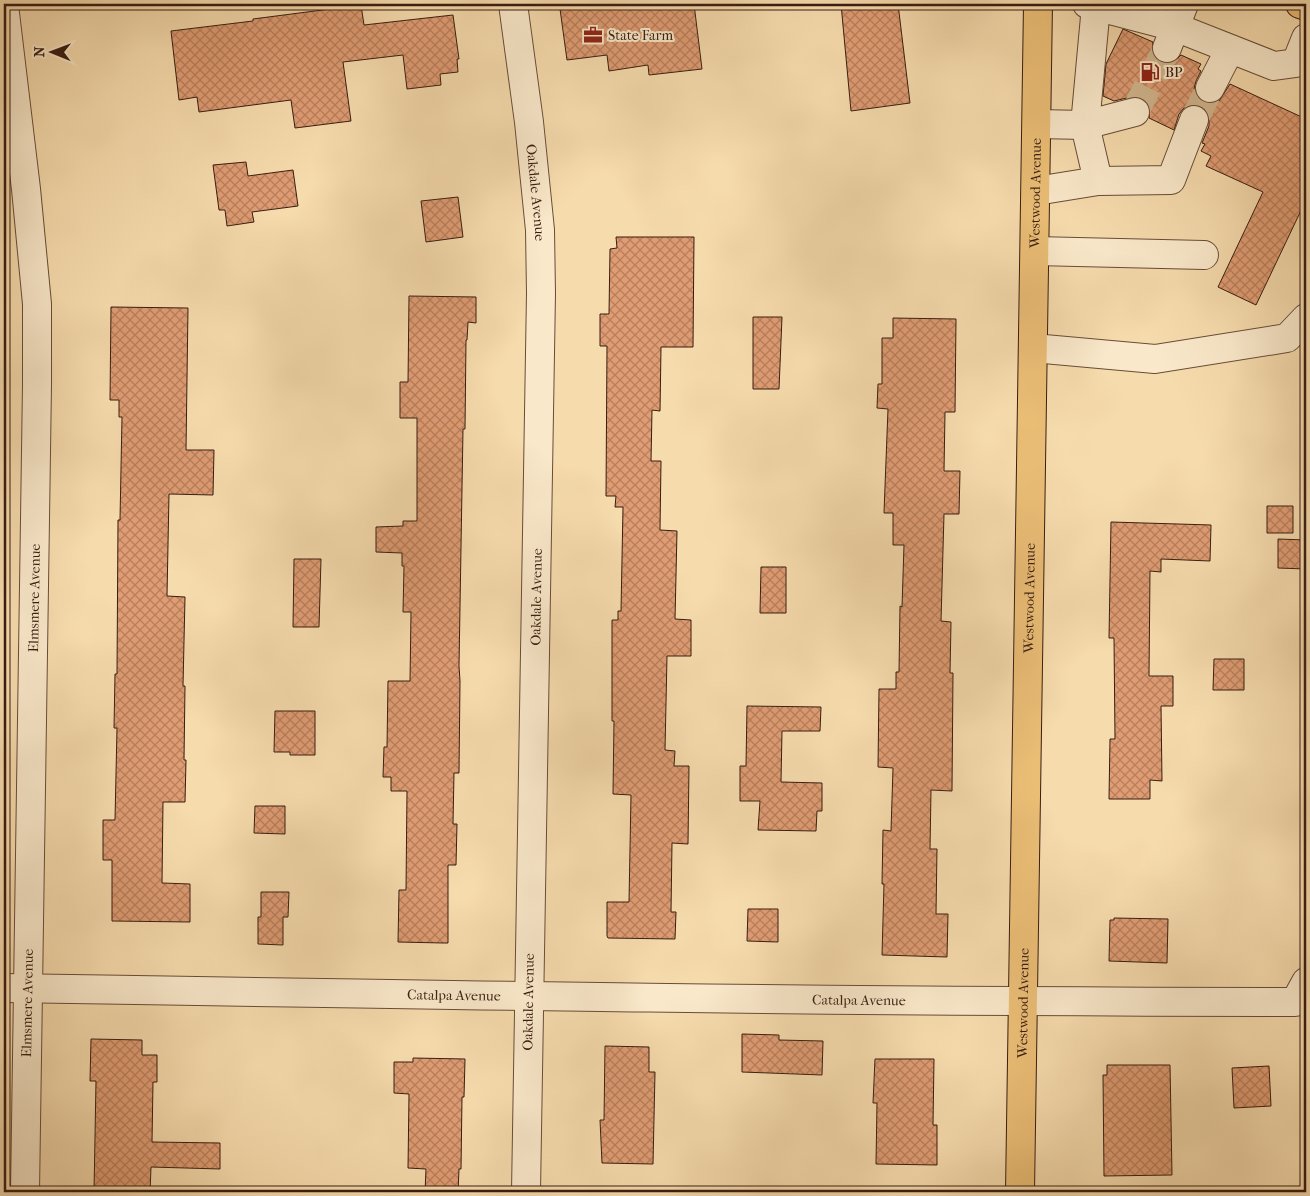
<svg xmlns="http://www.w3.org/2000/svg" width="1310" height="1196" font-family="'IM FELL French Canon',serif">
<defs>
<pattern id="building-cross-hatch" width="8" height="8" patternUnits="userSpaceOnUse" patternTransform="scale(1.25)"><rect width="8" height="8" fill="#e09c73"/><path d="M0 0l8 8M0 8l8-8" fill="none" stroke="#b77f5d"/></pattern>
</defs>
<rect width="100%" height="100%" fill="#f6dbad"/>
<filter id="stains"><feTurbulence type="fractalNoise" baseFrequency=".004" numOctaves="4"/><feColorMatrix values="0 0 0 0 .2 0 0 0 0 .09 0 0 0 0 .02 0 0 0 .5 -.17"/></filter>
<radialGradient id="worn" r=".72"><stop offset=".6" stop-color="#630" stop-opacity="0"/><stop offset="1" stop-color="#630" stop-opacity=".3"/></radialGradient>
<path fill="url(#building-cross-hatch)" stroke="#381d11" d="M601,4H694L702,69L649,75L648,65L609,71L607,55L567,60L560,9Z
M841,4H898L910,103L851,111Z
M361,5L364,25L453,15L459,59H457L458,72L440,74L441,85L407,89L403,55L343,62L351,121L295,128L291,100L199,112L197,97L179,100L171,31L253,21V19Z
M1123,29L1153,42L1152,51L1155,58L1161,62L1170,63L1176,60L1181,55L1201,64L1198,69L1201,71L1196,81L1194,89L1197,97L1203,102L1211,104L1219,101L1230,84L1306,119V200L1256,305L1218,287L1263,192L1206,166L1211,156L1201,151L1205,144L1202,143L1209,126V118L1206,111L1200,106L1192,105L1184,108L1179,114L1174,130L1149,118L1150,108L1146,101L1140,97H1131L1114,101L1103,96L1106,64Z
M246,162L248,176L293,170L298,206L252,212L254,222L227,226L225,210H219L213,165Z
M458,197L463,237L426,242L421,201Z
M616,237H694L693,347H661L660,411L652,410L651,461H661L660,530L677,531L675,619L691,620V656H667L665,750L675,751L674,766H689L688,844L672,843L671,912H676L675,939L608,938L607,936V902H629L631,795L613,794L614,721H612V620H618V611H621L623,507H615L616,496H606L607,346H600V314H609L610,249L617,248Z
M409,296L476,297V323L468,322L467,340H466L465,429H463L459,666L460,681L459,773H454L453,824H457L456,865H448V943H443L398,942L399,890H406L407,791H391V777H383L384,747H387L388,681H410L411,612H403L404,566H402V553L376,552V527L403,526V521H417V418H400V382H408Z
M111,307L188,308L186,450H214L213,495L169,494L167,596L185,597L183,686H185L184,760H186L185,802H163L162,883L190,884V922L112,921V860H103V820H115L117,728H114L115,674H117L118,520H120L122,417H119V400H110Z
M753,317H782L779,389H753Z
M893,318L956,319L955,412H945L944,471H960L959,514H944L941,621L951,622L950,673H953L952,791L931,790L930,849H937L936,914H948L947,957L882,955L884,884H882L883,830L891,831L893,768L878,767L879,689H896V672H899L900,606L902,607L904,545H893V513H884L888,409L877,408L878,384H882V338H893Z
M1267,506H1293V533H1267Z
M1111,522L1211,525L1210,561L1161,559V572L1150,571L1149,676H1173V706H1161L1162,781L1150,780V799H1109L1110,739H1115L1114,638H1109Z
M1278,539L1306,540V569L1278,568Z
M294,559H321L319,627H293Z
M761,567H786V613H760Z
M1214,659H1244V690H1213Z
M747,706L821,707L820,731H782L781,782L822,783V811H817L816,831L758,830L760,801H740V766H746Z
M275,711H315V755H290V752H274Z
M255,806H285V834L254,833Z
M261,892H289L288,917H283V945L258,944V917H261Z
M748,909H778V942L747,941Z
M1114,918L1168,919L1167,963L1109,961L1110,920H1114Z
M742,1034L779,1035V1040L823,1041L822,1075L742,1072Z
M91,1039L142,1040V1055H157V1082H153L152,1142L220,1143V1169L151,1167L150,1192H94L96,1081H90Z
M605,1046L649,1047V1072H655L653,1164L602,1163L600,1120H604Z
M413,1058L465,1059L464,1097H462L461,1169H459L458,1192H425L426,1169L408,1168L409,1094L394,1093V1062H413Z
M875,1059H934L933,1125H937V1165L876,1164L877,1103H873Z
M1107,1065H1170L1172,1175L1104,1176L1103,1075H1107Z
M1269,1066L1271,1106L1234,1108L1232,1068Z"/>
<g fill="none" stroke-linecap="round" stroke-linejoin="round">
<path stroke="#d0b58e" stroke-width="28" stroke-dasharray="28 14" stroke-linecap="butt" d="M1135,112L1167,48
M1194,120L1210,88"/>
<g stroke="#684c38" stroke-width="30">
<g id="minor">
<path id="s1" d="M513,4L529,122L540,230L541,293L526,1192"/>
<path d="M1087,4L1175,27L1274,66L1296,63L1306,38"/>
<path d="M4,5L26,189L37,304V384L25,1192"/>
<path d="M1167,48L1184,4"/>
<path d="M1210,88L1230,49"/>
<path d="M1037,124L1085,125L1135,112"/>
<path d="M1098,181L1171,180L1194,120"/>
<path d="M1036,191L1098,181L1085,125L1096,6"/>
<path d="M1035,251L1204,255"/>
<path d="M1033,348L1155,359L1287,338L1306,318"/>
<path id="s2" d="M4,988C434,995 864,1002 1295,1002L1306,982"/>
</g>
</g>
<g stroke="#381d11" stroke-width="30">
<g id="major">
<path d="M1300,4L1306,6"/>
<path id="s3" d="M1020,1192L1038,4"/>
</g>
</g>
<use href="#minor" stroke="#f9e8ca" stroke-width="28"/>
<use href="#major" stroke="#ebbe76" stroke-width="28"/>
</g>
<defs>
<g id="office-bare" transform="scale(1.5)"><path d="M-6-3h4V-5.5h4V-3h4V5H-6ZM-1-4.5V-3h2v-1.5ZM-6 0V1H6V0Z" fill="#8f2418" stroke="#f9e8ca" stroke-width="2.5" paint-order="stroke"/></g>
<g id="fuel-bare" transform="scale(1.5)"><path d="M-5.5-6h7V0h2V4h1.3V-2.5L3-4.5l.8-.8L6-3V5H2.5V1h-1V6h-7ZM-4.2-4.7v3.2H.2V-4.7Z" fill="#8f2418" stroke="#f9e8ca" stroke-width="2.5" paint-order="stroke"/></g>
</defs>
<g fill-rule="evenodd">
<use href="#office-bare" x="593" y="35"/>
<use href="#fuel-bare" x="1150" y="72"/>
</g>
<g text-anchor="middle" stroke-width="4" stroke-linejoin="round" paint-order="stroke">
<g font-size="14" fill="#381d11" stroke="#f9e8ca" text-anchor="start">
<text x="608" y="40">State Farm</text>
<text x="1165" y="77">BP</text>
</g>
<g font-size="14" fill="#381d11" stroke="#f9e8ca">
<text dy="5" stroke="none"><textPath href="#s1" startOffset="190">Oakdale Avenue</textPath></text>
<text dy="5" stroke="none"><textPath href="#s3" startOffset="999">Westwood Avenue</textPath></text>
<text transform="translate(536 597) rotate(-89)" y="5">Oakdale Avenue</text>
<text transform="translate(34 598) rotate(-89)" y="5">Elmsmere Avenue</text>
<text dy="5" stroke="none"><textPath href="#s3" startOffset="594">Westwood Avenue</textPath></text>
<text dy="5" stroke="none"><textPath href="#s2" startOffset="450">Catalpa Avenue</textPath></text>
<text dy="5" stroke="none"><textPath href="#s2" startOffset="855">Catalpa Avenue</textPath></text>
<text transform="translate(528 1002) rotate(-89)" y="5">Oakdale Avenue</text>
<text transform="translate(27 1003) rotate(-89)" y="5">Elmsmere Avenue</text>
<text dy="5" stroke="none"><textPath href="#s3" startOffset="189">Westwood Avenue</textPath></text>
</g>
</g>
<rect width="1310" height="1196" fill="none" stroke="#f6dbad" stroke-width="20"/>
<rect x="5" y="5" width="1300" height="1186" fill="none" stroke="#381d11" stroke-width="2.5"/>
<rect x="10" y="10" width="1290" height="1176" fill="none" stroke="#381d11"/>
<g transform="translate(52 52) rotate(271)" stroke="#f9e8ca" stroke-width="4" paint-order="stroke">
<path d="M0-4L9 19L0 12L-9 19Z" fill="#381d11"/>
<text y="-8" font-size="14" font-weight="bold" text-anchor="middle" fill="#381d11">N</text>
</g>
<rect width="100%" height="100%" filter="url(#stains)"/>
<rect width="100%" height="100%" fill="url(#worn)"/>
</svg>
